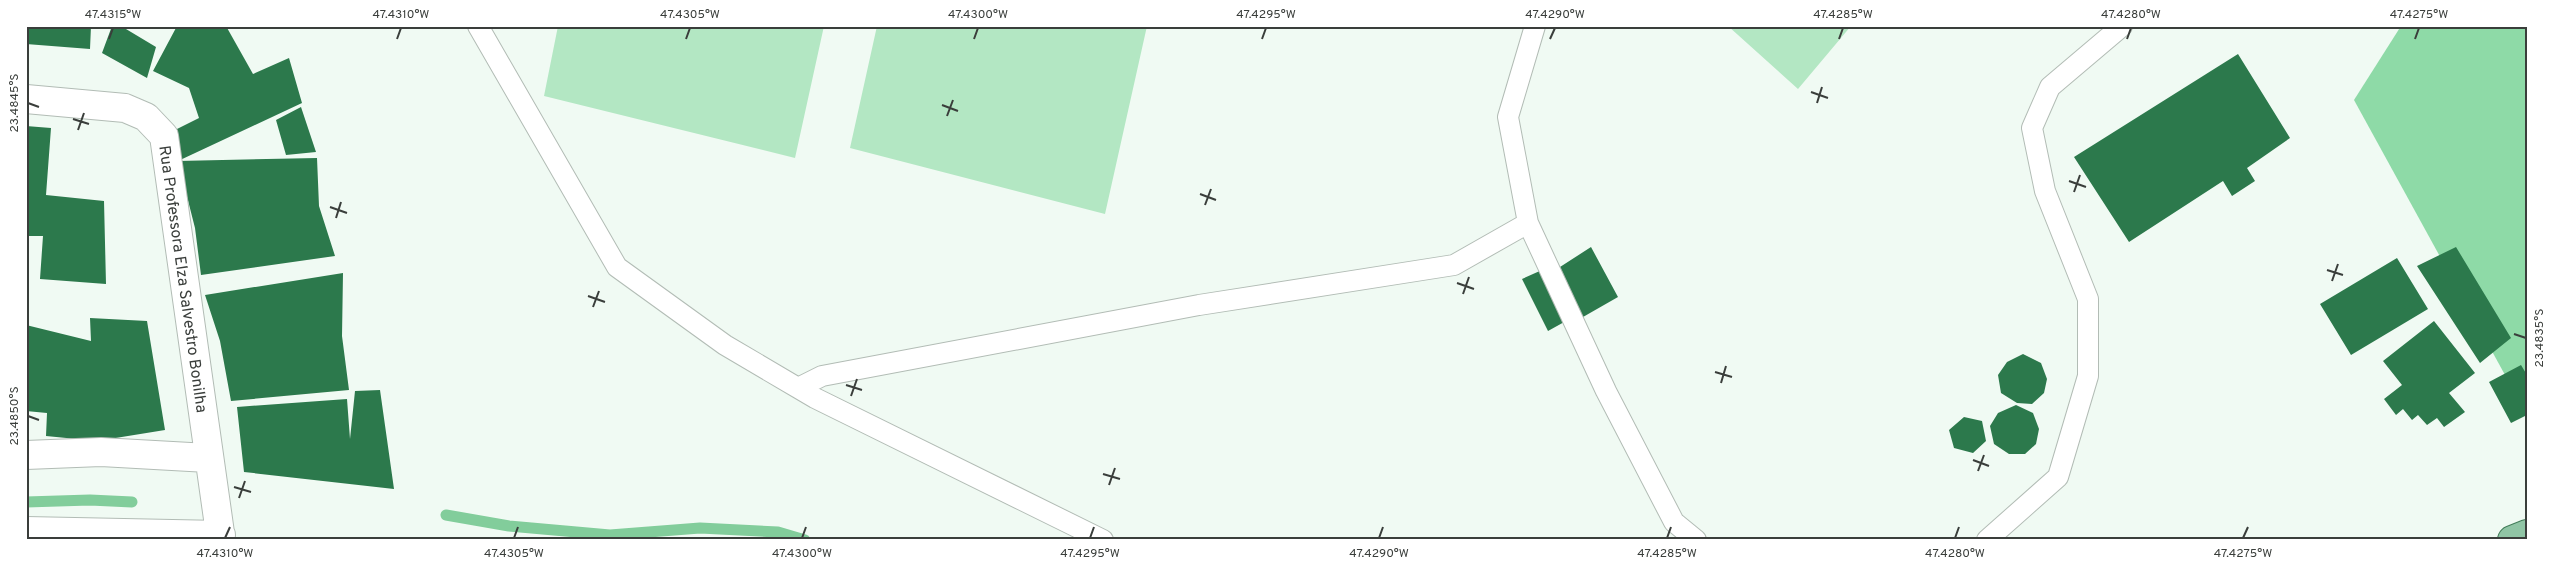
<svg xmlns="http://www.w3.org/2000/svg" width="2553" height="566" font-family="Overpass,sans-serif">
<rect width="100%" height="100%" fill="#f0faf3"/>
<path fill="#b3e7c3" d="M558,26H824L795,158L544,96Z
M877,26H1147L1105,214L850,148Z
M1728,26H1851L1798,89Z"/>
<path fill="#8edaa7" d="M2401,26H2527V415L2354,100Z"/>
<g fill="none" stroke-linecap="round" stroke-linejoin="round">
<path stroke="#82cd9b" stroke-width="11" d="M26,502L90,500L132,502
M446,515L509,526L610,535L700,528L778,532L805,540"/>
</g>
<path fill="#2c794c" d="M26,26H91L90,49L26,44Z
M112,26H121L156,47L147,78L102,53Z
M177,26H226L253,74L289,58L302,103L178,161L167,134L199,118L189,88L153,71Z
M2238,54L2290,138L2247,168L2255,181L2232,196L2223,181L2129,242L2074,157Z
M301,107L316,152L286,155L276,120Z
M26,126L51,128L46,195L104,201L106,284L40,279L43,236H26Z
M317,158L319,206L335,256L201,275L195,228L178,161Z
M1591,247L1618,297L1583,317L1560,267Z
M2456,247L2511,338L2480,363L2417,266Z
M2397,258L2428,309L2351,355L2320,304Z
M1542,270L1566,321L1548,331L1522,279Z
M343,273L342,336L349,390L231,401L220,341L205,295Z
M90,318L147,321L165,430L97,441L46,436L47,413L26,411V325L91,341Z
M2434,321L2475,373L2449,393L2465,412L2444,427L2437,418L2427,425L2418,415L2412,420L2403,409L2396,415L2384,399L2402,385L2383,361Z
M2023,354L2041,363L2047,379L2044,393L2032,404L2017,403L2001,393L1998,375L2007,362Z
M2521,365L2527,375V415L2511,423L2489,382Z
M380,390L394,489L244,472L237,407L347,399L350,439L355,391Z
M2016,405L2033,413L2039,429L2036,444L2025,454H2009L1994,444L1990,426L1998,413Z
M1964,417L1982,421L1986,441L1973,453L1954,448L1949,430Z"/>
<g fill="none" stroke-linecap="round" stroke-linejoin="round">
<g stroke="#b2bcb5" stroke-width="22">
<path id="service" d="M478,26L617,267L725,345L798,388
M1528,223L1508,117L1535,26
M1103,540L815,398L798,388L822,376L1199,305L1454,265L1528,223L1606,391L1674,522L1696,540
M1987,540L2058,477L2088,376V299L2045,191L2032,128L2050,87L2122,26"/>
</g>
<g stroke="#b2bcb5" stroke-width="30">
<path id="minor" d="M26,99L125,108L146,117L164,136L221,540
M26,455L101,452L208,458
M26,531L221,535"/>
</g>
<g stroke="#427d59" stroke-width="30">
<path id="primary" d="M2512,540L2527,534"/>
</g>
<use href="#service" stroke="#fff" stroke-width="20"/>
<use href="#minor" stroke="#fff" stroke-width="28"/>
<use href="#primary" stroke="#90c5a5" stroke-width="28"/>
</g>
<path fill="none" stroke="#3a3e3b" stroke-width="2" d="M109,39L113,28M397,39L401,28M686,39L690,28M974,39L978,28M1262,39L1266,28M1550,39L1555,28M1839,39L1843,28M2127,39L2131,28M2415,39L2419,28M1811,92L1828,98M28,103L39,107M1817,103L1822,87M942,105L958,111M947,116L953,100M73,119L89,124M78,130L84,113M2069,181L2086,187M2074,192L2080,175M1200,194L1216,200M1205,205L1211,189M330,207L347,213M336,218L341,202M2327,270L2343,275M2332,281L2338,264M1457,283L1474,289M1463,294L1469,277M588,296L605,302M593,307L599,291M2514,334L2526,338M1715,372L1732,377M1721,383L1726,366M846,385L862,390M851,396L857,379M28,416L39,420M1973,460L1989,466M1978,471L1984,455M1103,474L1120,479M1109,485L1115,468M234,487L251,492M239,498L245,481M225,538L230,527M514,538L518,527M802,538L806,527M1090,538L1094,527M1379,538L1383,527M1667,538L1671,527M1955,538L1959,527M2243,538L2248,527"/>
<g text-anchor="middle" stroke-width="5" stroke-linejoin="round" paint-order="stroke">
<g font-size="16" fill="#3a3e3b" stroke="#fff">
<text transform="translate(184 279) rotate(82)" y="6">Rua Professora Elza Salvestro Bonilha</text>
</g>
</g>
<rect width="2553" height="566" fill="none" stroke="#ffffff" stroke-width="55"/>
<rect x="28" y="28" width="2498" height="510" fill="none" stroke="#3a3e3b" stroke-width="2"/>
<g font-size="12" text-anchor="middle" fill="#3a3e3b">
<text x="113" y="18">47.4315°W</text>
<text x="401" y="18">47.4310°W</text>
<text x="690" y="18">47.4305°W</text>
<text x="978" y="18">47.4300°W</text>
<text x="1266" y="18">47.4295°W</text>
<text x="1555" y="18">47.4290°W</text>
<text x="1843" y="18">47.4285°W</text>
<text x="2131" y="18">47.4280°W</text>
<text x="2419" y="18">47.4275°W</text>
<text transform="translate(14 103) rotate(-90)" y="4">23.4845°S</text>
<text transform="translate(2539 338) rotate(-90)" y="4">23.4835°S</text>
<text transform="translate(14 416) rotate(-90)" y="4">23.4850°S</text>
<text x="225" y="557">47.4310°W</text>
<text x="514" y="557">47.4305°W</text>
<text x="802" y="557">47.4300°W</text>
<text x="1090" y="557">47.4295°W</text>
<text x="1379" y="557">47.4290°W</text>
<text x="1667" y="557">47.4285°W</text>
<text x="1955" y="557">47.4280°W</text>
<text x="2243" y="557">47.4275°W</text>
</g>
</svg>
